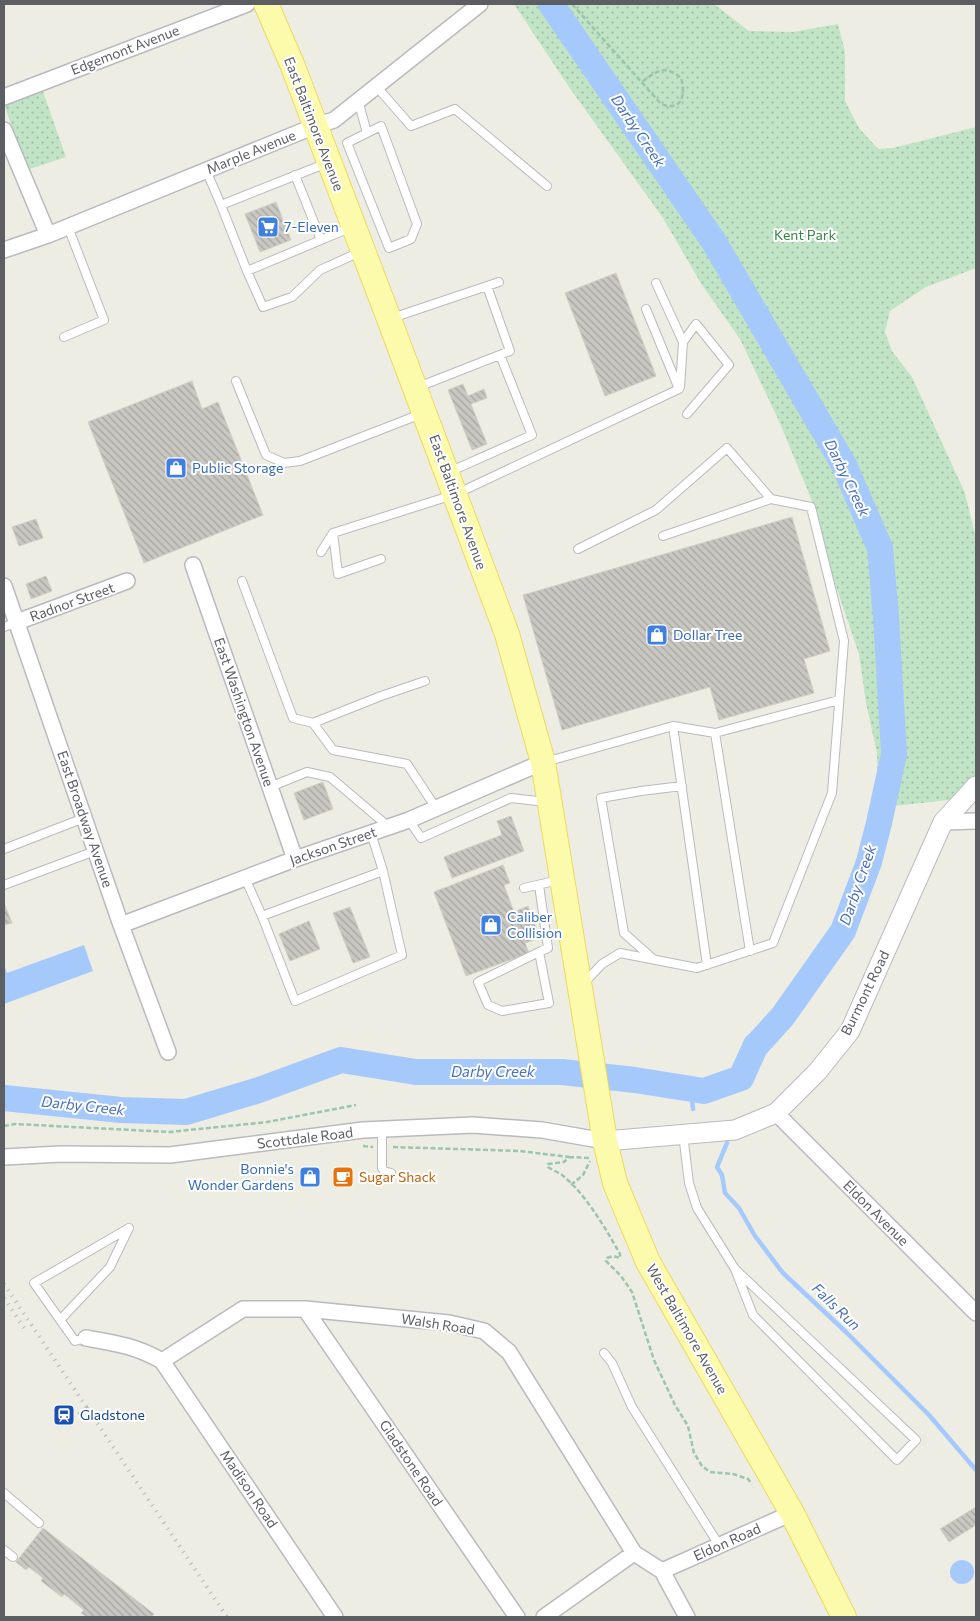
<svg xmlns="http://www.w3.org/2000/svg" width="980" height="1621" font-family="Commissioner,sans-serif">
<defs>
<pattern id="park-dots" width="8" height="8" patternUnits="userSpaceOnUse" patternTransform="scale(1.25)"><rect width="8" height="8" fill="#c1e4c6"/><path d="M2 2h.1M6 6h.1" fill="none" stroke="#a0bca4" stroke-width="1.8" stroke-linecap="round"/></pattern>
<pattern id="building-back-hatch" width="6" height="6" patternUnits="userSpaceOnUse" patternTransform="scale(1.25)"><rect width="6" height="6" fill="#c9c7c1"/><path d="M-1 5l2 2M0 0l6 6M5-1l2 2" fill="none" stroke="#a6a5a0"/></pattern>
</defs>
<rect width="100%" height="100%" fill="#eeede4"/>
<path fill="url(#park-dots)" d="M514,4H714L749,31L793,32L838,24L845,52V101L859,128L878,149L893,148L976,127V268L926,287L890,311L885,332L892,351L912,377L965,493L976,538V797L876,808L878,793L877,753L866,703L859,654L828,563L817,513L779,421L740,339L702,285L663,218L569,87Z
M42,89L66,157L27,170L5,107L7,101Z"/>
<path fill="#a6c9fc" d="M84,945L93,971L4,1004V964L7,973Z
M950 1572a12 12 0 1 1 24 0a12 12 0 1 1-24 0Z"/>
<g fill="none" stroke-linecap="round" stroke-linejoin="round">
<path stroke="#a6c9fc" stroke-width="4.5" d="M691,1089L693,1109
M727,1143L717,1167L722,1175L725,1193L739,1208L755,1236L783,1273L847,1333L929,1415L976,1470"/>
<path stroke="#a6c9fc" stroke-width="26" d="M4,1098L121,1110L186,1112L256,1091L341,1060L416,1072H562L635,1080L704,1091L741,1078L756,1045L755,1047L783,1016L843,931L869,862L879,823L894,754L886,617L880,548L844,465L714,242L551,4"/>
</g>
<path fill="url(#building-back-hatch)" stroke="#d2d0c2" d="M276,202L291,240L260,252L245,214Z
M616,273L656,376L605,396L565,293Z
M192,381L202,409L218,402L263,515L144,563L88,422Z
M463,384L468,396L484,389L487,398L471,404L487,444L472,450L448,390Z
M792,517L830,651L804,659L814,693L719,720L710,687L562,730L523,595Z
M36,519L43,538L19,546L12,527Z
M46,576L52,591L31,599L26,584Z
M323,782L333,809L304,820L294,793Z
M511,816L524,851L452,878L444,857L502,835L497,821Z
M503,865L510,883L504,885L514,912L528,906L540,938L525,943L529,953L466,976L434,892Z
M4,903L12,923L4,925Z
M350,907L370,957L353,963L333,913Z
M309,921L320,949L290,961L279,934Z
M976,1507V1525L949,1542L940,1529Z
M43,1528L154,1614L151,1617H87L81,1613L84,1610L64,1594L62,1597L41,1581L43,1578L29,1567L26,1570L16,1562Z"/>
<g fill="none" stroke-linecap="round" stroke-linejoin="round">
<g stroke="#b9babf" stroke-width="10">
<path id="service" d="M376,86L411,126L455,109L547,186
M358,100L367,133
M381,126L417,224L411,239L389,248L347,143Z
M327,163L221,205L247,271L352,227
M206,170L221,205
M295,175L321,240
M247,271L263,307L292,297L320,270L360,252
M656,283L683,342L680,387
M392,318L499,282
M64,337L104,320L68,227
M683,342L696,324L729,365L687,414
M236,381L266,455L284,463L300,461L421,414
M418,387L510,351L487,286
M449,472L532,435L500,355
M333,533L338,574L381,559
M663,536L771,499
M578,549L656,510L727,448L771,499L811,507L844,641L832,793L773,943L697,968L620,953L602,964L584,983
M321,552L333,533L456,494L679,389L646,309
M242,581L293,718L313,723L333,750L407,764L436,808
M4,627L17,622
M313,723L381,696L425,681
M715,733L750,951
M545,762L673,726
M270,787L307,772L330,777L389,827
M409,820L421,838L511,798L546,802
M4,849L84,818
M245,878L262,916L383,871L371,833
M4,885L95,851
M524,888L559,880
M262,916L295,1001L402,955L383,871
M539,952L549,1003L502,1011L488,1005L478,982L539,952L548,948L539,885
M652,958L624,933L601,798L641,791L682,786
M707,965L673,726L715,733L839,700
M382,1129V1168L384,1171L391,1173
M683,1134L689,1183L697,1208L735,1269L753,1315L897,1460L916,1440L735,1269
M60,1320L110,1267L129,1228
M86,1338L75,1341L34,1283L129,1228
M604,1353L612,1363L632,1407L719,1545
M4,1493L39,1523
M4,1550L13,1557"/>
</g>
<g stroke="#b9babf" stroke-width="18">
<path id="minor" d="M4,97L247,4
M4,130L48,235
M4,250L48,235L315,126L334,120L480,4
M193,565L295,859
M4,586L121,925L168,1052
M17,622L127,581
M943,822L976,821
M121,925L295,859L409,820L543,762
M776,1113L976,1313
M4,1157L61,1154L170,1155L363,1130L473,1125L542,1130L605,1141
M305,1309L517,1617
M86,1338C115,1343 136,1346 162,1361L243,1309H305L449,1323L484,1331L509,1352L634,1553L662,1571L687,1617
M162,1361L335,1617
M662,1571L792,1513
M544,1617L634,1553"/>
</g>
<g stroke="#b9babf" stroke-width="21">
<path id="tertiary" d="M605,1141L735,1130L776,1113L818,1071L850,1031L943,822L976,786"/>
</g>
<g stroke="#ecd95f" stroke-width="26">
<path id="primary" d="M266,4L292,64L389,319L507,634L543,762L605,1141L615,1183L648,1262L792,1513L844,1617"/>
</g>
<path stroke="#9bc5ad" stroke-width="2.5" stroke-dasharray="5 2.5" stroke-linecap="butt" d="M572,4L661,104C682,112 686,95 681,78C666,65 657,70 642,82
M4,1126L15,1124L170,1132L267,1122L356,1105
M363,1146L373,1147
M393,1147L520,1151L569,1157L564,1162L548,1164V1167C552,1170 558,1172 562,1175C585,1193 606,1229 620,1254V1258L613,1256L607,1258L606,1261L621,1276L632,1292L654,1360L675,1405L688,1426L694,1453L702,1466L710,1472L733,1474L748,1479L752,1484
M569,1157L590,1158
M571,1185L583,1175L590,1161
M78,1414L90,1406"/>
<use href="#service" stroke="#fff" stroke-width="8"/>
<use href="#minor" stroke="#fff" stroke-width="15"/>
<use href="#tertiary" stroke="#fff" stroke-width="19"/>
<use href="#primary" stroke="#fcfbab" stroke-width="24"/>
<path stroke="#b4b5b5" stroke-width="4" stroke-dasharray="1 6" stroke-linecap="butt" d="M4,1284L227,1617
M4,1298L26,1331"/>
</g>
<defs>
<g id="supermarket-square" transform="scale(1.125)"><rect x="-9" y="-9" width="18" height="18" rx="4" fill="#3f7fe0" stroke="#fff"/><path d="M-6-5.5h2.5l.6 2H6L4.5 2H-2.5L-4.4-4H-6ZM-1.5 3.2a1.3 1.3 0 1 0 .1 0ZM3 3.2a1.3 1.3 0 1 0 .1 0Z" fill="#fff"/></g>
<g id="shop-square" transform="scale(1.125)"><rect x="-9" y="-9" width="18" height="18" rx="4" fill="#3f7fe0" stroke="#fff"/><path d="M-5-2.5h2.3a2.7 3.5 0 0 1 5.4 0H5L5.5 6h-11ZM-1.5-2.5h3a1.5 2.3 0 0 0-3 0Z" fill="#fff"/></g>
<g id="cafe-square" transform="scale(1.125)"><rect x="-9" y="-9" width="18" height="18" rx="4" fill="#e8710a" stroke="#fff"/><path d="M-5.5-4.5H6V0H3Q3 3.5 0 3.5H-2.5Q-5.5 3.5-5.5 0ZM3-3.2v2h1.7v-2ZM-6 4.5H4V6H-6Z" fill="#fff"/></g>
<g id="station-square" transform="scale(1.125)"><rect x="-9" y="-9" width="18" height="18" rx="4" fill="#1a4fb4" stroke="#fff"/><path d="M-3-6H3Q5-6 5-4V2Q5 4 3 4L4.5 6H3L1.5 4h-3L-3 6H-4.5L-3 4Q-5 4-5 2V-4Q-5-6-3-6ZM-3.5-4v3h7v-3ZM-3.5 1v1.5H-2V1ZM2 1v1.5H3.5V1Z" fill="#fff"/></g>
</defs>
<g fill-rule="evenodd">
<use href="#supermarket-square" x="268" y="227"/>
<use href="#shop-square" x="176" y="468"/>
<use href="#shop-square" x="657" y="635"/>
<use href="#shop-square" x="491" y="925"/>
<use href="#shop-square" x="310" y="1177"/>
<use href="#cafe-square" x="343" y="1177"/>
<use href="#station-square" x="64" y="1415"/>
</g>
<g text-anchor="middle" stroke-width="4" stroke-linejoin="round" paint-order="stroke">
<g font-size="14" fill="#5c5e64" stroke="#fff">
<text transform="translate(125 50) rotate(-21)" y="5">Edgemont Avenue</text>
<text transform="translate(314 124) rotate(69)" y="5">East Baltimore Avenue</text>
<text transform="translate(251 152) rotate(-22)" y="5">Marple Avenue</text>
<text transform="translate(458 502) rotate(70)" y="5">East Baltimore Avenue</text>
<text transform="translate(72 602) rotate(-20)" y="5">Radnor Street</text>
<text transform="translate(244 712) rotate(71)" y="5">East Washington Avenue</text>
<text transform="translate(85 819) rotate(71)" y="5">East Broadway Avenue</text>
<text transform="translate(333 846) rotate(-19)" y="5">Jackson Street</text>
<text transform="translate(865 993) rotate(-64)" y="5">Burmont Road</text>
<text transform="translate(305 1138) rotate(-7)" y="5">Scottdale Road</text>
<text transform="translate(876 1213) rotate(45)" y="5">Eldon Avenue</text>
<text transform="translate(438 1324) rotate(9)" y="5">Walsh Road</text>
<text transform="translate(687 1329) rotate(60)" y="5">West Baltimore Avenue</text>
<text transform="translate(411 1463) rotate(56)" y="5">Gladstone Road</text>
<text transform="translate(249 1489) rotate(56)" y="5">Madison Road</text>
<text transform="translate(727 1542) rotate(-24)" y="5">Eldon Road</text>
</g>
<g font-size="14" fill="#366cbe" stroke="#fff" text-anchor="start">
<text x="284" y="232">7-Eleven</text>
<text x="192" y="473">Public Storage</text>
<text x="673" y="640">Dollar Tree</text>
<text x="507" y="922">Caliber<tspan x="507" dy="16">Collision</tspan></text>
<text x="294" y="1174" text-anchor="end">Bonnie's<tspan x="294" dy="16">Wonder Gardens</tspan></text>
</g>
<g font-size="14" fill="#398548" stroke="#fff">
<text x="805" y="240">Kent Park</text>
</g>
<g font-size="14" fill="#c56008" stroke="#fff" text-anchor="start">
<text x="359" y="1182">Sugar Shack</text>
</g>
<g font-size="14" fill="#164399" stroke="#fff" text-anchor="start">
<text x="80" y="1420">Gladstone</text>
</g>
<g font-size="15" font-style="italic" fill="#4970be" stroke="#fff">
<text transform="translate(638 131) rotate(56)" y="5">Darby Creek</text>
<text transform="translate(847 478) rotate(64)" y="5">Darby Creek</text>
<text transform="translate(858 885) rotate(-71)" y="5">Darby Creek</text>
<text x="493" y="1077">Darby Creek</text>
<text transform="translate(83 1106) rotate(6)" y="5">Darby Creek</text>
<text transform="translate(836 1307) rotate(44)" y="5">Falls Run</text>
</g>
</g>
<rect width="980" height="1621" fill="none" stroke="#5c5e64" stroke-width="10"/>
</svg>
